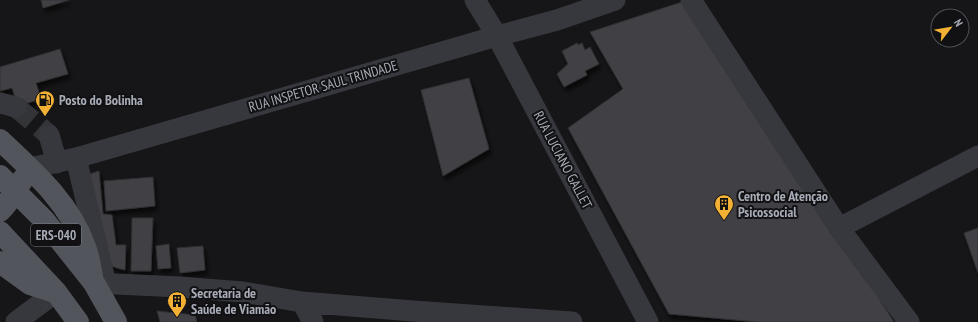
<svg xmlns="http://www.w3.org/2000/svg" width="978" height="322" font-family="'PT Sans Narrow',sans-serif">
<defs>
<filter id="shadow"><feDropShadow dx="2.5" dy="4.5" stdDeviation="2" flood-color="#0009"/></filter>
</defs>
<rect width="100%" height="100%" fill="#161618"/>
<path fill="#404145" stroke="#303034" filter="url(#shadow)" d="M41,0H69L43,8Z
M688,0L894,322H758L669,314L568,128L623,89L590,32Z
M577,43L578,45L582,43L585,50L590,47L599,64L585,71L587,75L564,87L557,74L568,64L562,51Z
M60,49L68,74L36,83L41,99L18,106L12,88L0,91V67Z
M469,78L489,149L443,176L421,90Z
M99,171L103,214L112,215L116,245H126L125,270L117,268L107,264L84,176Z
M153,177L155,206L106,211L104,181Z
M132,218H153L151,271H131Z
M978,228V273L964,233Z
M169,244L171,268L158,269L156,246Z
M203,246L205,270L180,273L177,248Z
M157,311L195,315L197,322H160Z"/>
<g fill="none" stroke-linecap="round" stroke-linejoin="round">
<path stroke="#333438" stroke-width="21" stroke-dasharray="21 10" stroke-linecap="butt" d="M16,107L49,135"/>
<path stroke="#37383d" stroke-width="21" d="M475,0L497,36L648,322
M691,0L839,228L909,322
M0,103L16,107
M49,135L57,163
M76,158L106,284
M30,168L76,158L497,36L557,20L615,0
M839,228L978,156
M94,283L180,287L243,292L302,302L413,311L572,322
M302,302L313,322
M16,322L56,292"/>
<path stroke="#53555c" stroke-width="22" d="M0,140C32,170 70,203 85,247C89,256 90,267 92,276
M0,176L44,220L94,283L116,322
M0,211C10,202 15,190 23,179
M0,232L56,292L78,322
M0,262L30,284L52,291"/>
</g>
<defs>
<g id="fuel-pin" transform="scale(1)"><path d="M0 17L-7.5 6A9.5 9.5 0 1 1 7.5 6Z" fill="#f2b134" stroke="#111113"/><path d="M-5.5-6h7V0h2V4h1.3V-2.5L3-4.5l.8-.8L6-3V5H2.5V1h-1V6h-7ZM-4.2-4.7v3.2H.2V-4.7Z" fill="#111"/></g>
<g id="building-pin" transform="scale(1)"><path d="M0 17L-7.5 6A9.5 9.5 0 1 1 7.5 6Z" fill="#f2b134" stroke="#111113"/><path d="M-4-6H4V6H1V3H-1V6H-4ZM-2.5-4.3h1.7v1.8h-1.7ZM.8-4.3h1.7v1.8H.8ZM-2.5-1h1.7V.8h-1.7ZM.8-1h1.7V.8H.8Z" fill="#111"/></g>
</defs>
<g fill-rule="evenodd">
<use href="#fuel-pin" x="45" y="100"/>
<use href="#building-pin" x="724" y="204"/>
<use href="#building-pin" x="177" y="301"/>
</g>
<g text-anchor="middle" stroke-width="4" stroke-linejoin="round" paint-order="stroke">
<rect fill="#111113" stroke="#7b7e86" stroke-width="1" x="31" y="224" width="50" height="22" rx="3"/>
<g font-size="13" font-weight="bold" fill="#a8adb8">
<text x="56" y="240">ERS-040</text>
</g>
<g font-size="14" fill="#a8adb8" stroke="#111113">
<text transform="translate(323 86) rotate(-16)" y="5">RUA INSPETOR SAUL TRINDADE</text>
<text transform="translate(563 160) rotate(62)" y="5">RUA LUCIANO GALLET</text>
</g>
<g font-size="14" font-weight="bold" fill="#a8adb8" stroke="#111113" text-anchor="start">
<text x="59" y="105">Posto do Bolinha</text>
<text x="738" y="201">Centro de Atenção<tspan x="738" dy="16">Psicossocial</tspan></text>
<text x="191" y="298">Secretaria de<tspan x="191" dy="16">Saúde de Viamão</tspan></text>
</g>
</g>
<g transform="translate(950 28) rotate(59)"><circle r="19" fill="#111113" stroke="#4d4f55"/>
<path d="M0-3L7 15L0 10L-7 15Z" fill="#f2b134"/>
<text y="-6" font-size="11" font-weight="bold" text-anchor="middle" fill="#a8adb8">N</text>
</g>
</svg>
